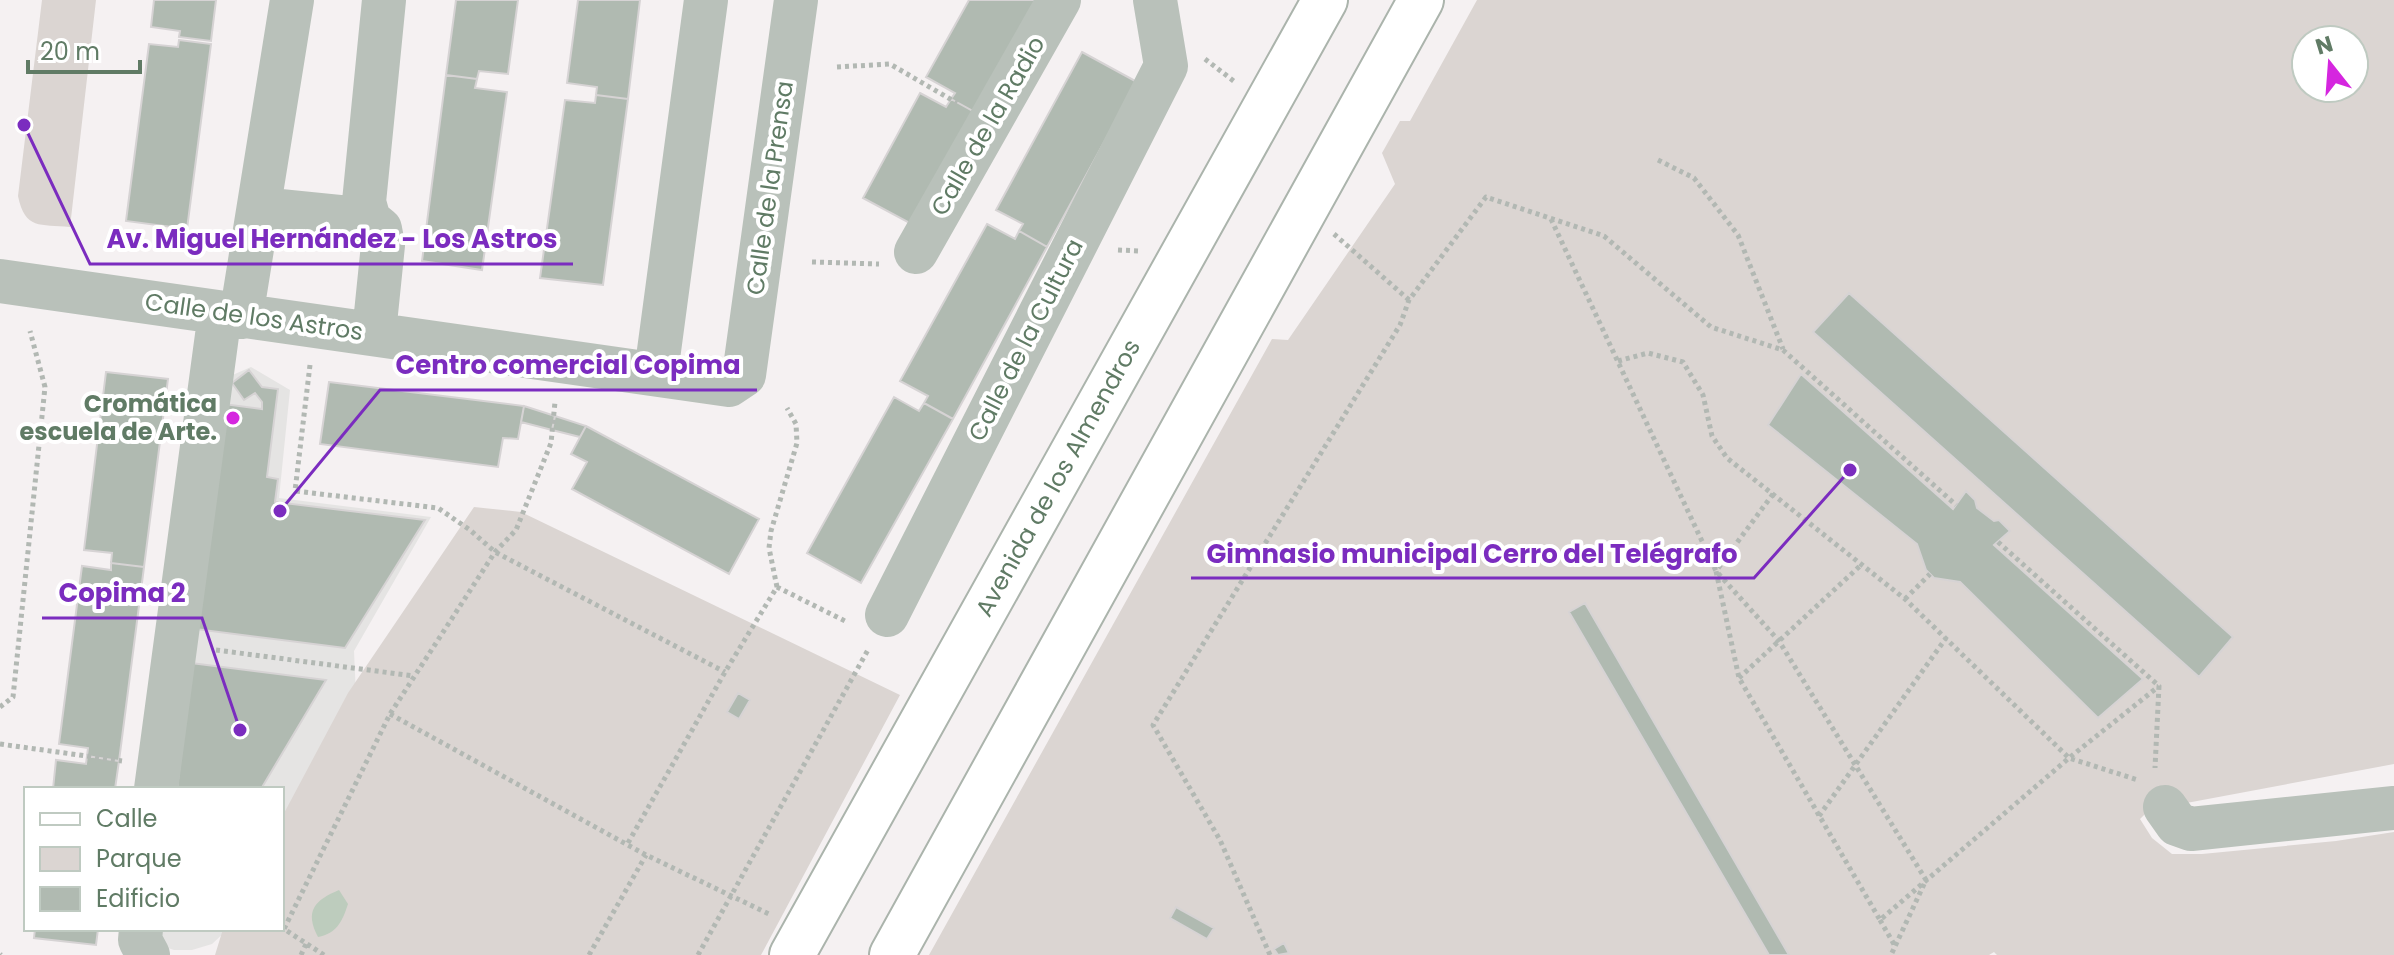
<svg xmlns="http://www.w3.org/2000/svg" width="2394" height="955" font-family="Poppins,sans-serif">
<rect width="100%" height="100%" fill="#f5f1f2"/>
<path fill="#e5e4e3" d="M251,367L290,390L279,498L431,517L354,651L356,696L282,832V789H169L221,380Z
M152,929H228L212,944L192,950H174L156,944Z"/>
<path fill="#dbd5d2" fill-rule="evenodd" d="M42,0H96L70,227C40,224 25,230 18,196Z
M1477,0H2394V764L2149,810L2140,819L2152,838L2172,854H2202L2336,841L2394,832V955H1997L1994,952L1989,955H929L1272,339L1288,340L1395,184L1382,153L1400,121H1410ZM2306,40H2354V88H2306Z
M474,507L521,512L900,695L761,955H215L223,929H282V817L348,693Z"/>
<path fill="#bdccbd" d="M339,890L348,904C342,922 337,933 318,937C304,911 315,900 339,890Z"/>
<path fill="#b0bab1" stroke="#d6d3d4" stroke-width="2" d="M154,0H216L211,41L179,37L180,31L151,27Z
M456,0H518L508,74L479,71L477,79L446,75Z
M578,0H640L628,99L596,95L597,87L567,83Z
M969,0H1038L978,114L951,99L955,93L926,77Z
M179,40L211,44L187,229L126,221L149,44L178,47Z
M1082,52L1137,82L1047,247L1019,231L1023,224L996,210Z
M446,75L477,79L475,88L507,92L482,270L422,261Z
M920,93L946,107L951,99L978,114L917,227L863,198Z
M596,95L628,99L603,285L540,278L565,100L595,103Z
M987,224L1015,239L1019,231L1047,247L953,419L924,403L928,396L900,381Z
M1849,293L2233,637L2199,677L1813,332Z
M249,370L262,387L278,389L267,477L278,479L275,502L425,520L345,648L195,629L224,404L262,409V402L255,393L244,400L232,383Z
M106,372L168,379L144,567L111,563L112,553L84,550Z
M1801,374L1953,509L1966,491L1975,500L1977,508L1994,521L1999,520L2010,531L1994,545L2143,679L2098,718L1960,582L1934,578L1926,570L1917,544L1768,425Z
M329,382L524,406L518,439L503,438L498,467L320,444Z
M894,397L919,411L924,403L953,419L861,583L807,553Z
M524,406L555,416L552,430L521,422Z
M555,416L586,426L580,437L552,430Z
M586,426L759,519L729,574L572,489L587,462L571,454Z
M111,563L144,567L119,761L87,756L88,748L59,744L82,566L111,570Z
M1585,603L1789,955H1769L1569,612Z
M191,663L326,680L261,789H177Z
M738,693L750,700L739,719L727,712Z
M87,756L119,761L115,789H53L56,760L86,764Z
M1176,907L1214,928L1207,939L1170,918Z
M35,929H98L96,945L34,938Z
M1284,943L1289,953L1278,955L1274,949Z"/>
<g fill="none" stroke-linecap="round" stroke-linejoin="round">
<g stroke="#abb4ac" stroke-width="48">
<path id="major" d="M792,955L1325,0
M892,955L1421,0"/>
</g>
<path stroke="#b2b8b3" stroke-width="5" stroke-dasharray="4 4" stroke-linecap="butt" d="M1205,59L1235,82
M837,67L890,64L957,103
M1658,160L1694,178L1738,235L1783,349
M1551,219L1716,571L1779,641L1926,880L1891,955
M1334,234L1409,300
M1118,250L1140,251
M812,262L879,264
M1618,361L1648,353L1683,362L1703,395L1712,436L1727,458L1905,599L2069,758L2138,780
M310,365L295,491L438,508L470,530L495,552L725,672
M1773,494L1716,571L1739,678L1880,920L2069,758L2159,686
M1998,542L2159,686L2155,768
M777,587L769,548L771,531L797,443L796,424L787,408
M1905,599L1930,574
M216,650L414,676
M1739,678L1861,565
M0,707L13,697L45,387L30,331
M390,714L646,855L769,914
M0,744L122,761
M1819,816L1946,638
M628,843L725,672L777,587L847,622
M1880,920L1895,946
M0,954L1,955
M301,955L306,944
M324,955L284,929L390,714L495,552L516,530L551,443L555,402
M589,955L646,855
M698,955L869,648
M1270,955L1220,840L1153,725L1400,325L1409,300L1486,197L1604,236L1711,327L1783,350L1956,505"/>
<path stroke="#b9c1ba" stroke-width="44" d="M260,209L369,220
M916,252L1059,0
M0,281L729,385L744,375L796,0
M241,317L292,0
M374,333L383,245L380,229L369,220L364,202L384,0
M656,373L706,0
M887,615L1166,66L1155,0
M156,789L220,313
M2165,807L2177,824L2191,829L2394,808
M141,929L140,940L148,955"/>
<use href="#major" stroke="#fff" stroke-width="44"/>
</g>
<circle fill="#d526df" stroke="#fff" stroke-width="3" cx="233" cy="418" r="8"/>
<g text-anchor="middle" stroke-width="8" stroke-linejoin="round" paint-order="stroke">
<g font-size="24" fill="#607b65" stroke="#fff">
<text transform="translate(988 126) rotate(-60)" y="8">Calle de la Radio</text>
<text transform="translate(770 188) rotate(-82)" y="8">Calle de la Prensa</text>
<text transform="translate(254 317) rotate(8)" y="8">Calle de los Astros</text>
<text transform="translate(1026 340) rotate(-63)" y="8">Calle de la Cultura</text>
<text transform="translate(1058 478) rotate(-61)" y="8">Avenida de los Almendros</text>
</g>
<g font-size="24" font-weight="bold" fill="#607b65" stroke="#fff" text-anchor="end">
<text x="217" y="412">Cromática<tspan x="217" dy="28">escuela de Arte.</tspan></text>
</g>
</g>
<path fill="none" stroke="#7b2cbf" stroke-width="3" d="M24 125L90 264H573M280 511L380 390H757M1850 470L1754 578H1191M240 730L202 618H42"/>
<g fill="#7b2cbf" stroke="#fff" stroke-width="3">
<circle cx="24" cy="125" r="8"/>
<circle cx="280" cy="511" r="8"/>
<circle cx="1850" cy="470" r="8"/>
<circle cx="240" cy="730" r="8"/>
</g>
<g font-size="26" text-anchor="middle" font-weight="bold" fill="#7b2cbf" stroke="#fff" stroke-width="8" stroke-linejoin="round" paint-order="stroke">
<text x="332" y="248">Av. Miguel Hernández - Los Astros</text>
<text x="568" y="374">Centro comercial Copima</text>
<text x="1472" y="563">Gimnasio municipal Cerro del Telégrafo</text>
<text x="122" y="602">Copima 2</text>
</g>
<rect x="24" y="787" width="260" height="144" fill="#ffffff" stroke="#bfcac1" stroke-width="2"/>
<rect x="40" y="813" width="40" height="12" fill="#ffffff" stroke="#bfcac1" stroke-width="2"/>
<text x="96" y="827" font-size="24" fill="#607b65">Calle</text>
<rect x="40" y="847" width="40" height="24" fill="#dbd5d2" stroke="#bfcac1" stroke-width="2"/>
<text x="96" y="867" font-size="24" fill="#607b65">Parque</text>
<rect x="40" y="887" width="40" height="24" fill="#b0bab1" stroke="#bfcac1" stroke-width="2"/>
<text x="96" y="907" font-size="24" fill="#607b65">Edificio</text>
<g transform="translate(2330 64) rotate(343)"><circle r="38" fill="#ffffff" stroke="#bfcac1" stroke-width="2"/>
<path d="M0-6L14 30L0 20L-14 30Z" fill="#d526df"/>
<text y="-12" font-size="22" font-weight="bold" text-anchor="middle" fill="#607b65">N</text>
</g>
<path d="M28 60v12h112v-12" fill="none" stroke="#607b65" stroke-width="4"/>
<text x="40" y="60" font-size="24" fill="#607b65" stroke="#ffffff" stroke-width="6" paint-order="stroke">20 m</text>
</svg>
